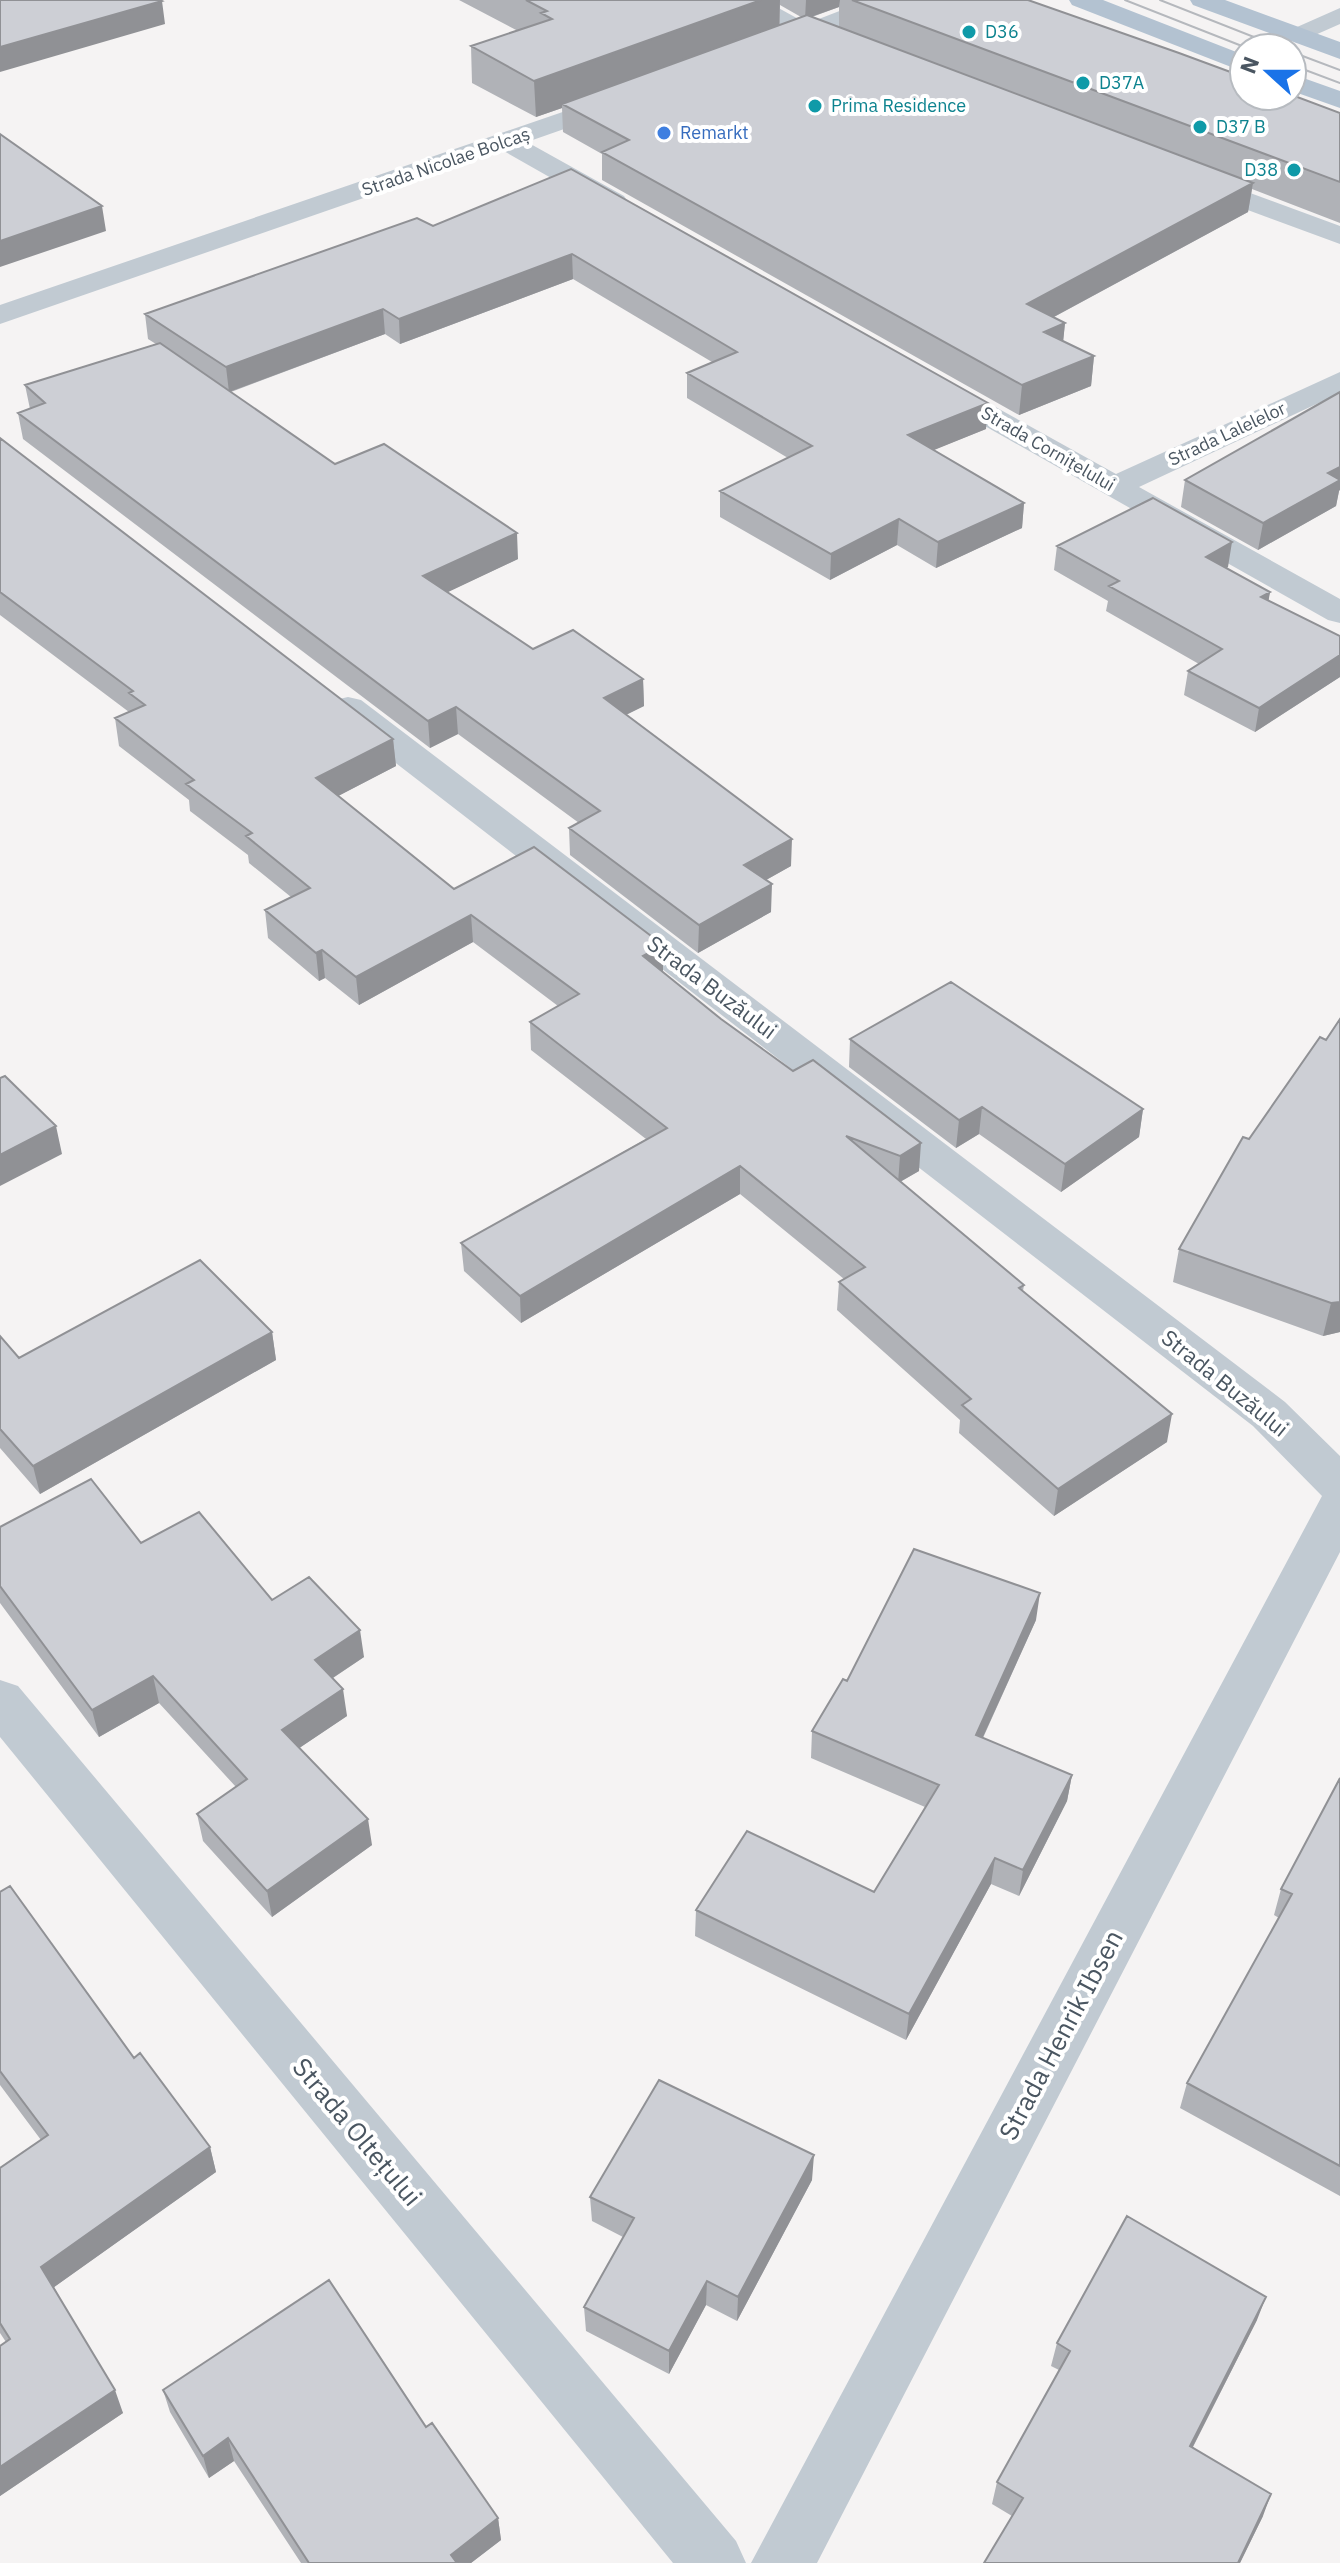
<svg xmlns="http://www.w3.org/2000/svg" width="1340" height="2563" font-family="'IBM Plex Sans',sans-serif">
<rect width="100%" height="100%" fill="#f5f3f3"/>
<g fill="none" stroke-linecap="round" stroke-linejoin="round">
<path fill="#c1cad2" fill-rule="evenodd" d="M733,0H764L822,32L819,37H801Z
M1340,8V24L1297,43L1285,36L1288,31Z"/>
<path fill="#c1cad2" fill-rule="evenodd" d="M868,0H902L899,5L785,49L776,52L763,44L767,39Z
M618,93L627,95L631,101L627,107L527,142L624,196L628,202L624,208H604L502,150L0,324V305Z
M1193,172L1340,226V244L1183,186L1179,180L1183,174Z
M1340,372V393L1139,487L1340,599V623L1328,620L923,391L919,385L923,379H945L1116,474Z
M348,697L361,700L1285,1402L1340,1456V1552L817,2563H751L1322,1496L1253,1426L335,716L330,708L335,700Z
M0,1680L18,1686L736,2541L746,2563H673L0,1737Z"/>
<path fill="#b3c2d1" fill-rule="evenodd" d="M1069,0H1103L1244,55V72L1072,5Z
M1190,0H1225L1340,42V59L1193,5Z
M1292,74L1340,91V108L1292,91Z"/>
<path stroke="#b5b8bd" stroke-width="2" d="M1125,0L1247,48
M1160,0L1282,48
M1292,52L1340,70
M1292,65L1340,83"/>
</g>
<path fill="#b0b2b7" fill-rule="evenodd" d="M459,0H1028L1340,113V223L1252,189L1248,212L1054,317L1065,323L1063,341L1094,356L1091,386L1019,415L602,180V154L563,132L562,108L536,117L472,83L471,46L518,31ZM780,5L801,17L780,25ZM839,7V27L812,17Z
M571,169L986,429L933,450L1024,503L1022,528L936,568L897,545L830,580L720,517V491L788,458L687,398V373L712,362L573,279L400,344L385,334L231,392L335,464L518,559L447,592L533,649L643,679L644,706L626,715L791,866L766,880L771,912L698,953L570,855L569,828L579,823L458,734L430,748L23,439L18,413L30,409L25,385L156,344L148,339L145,314L433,226Z
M0,438L393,739L396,766L338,796L454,889L663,945V972L721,1019L793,1071L919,1171L900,1182L1024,1285L1023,1291L1167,1442L1054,1516L959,1433L960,1420L837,1310L839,1282L844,1279L740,1194L521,1323L464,1271L461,1243L646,1139L531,1050L530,1022L558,1006L473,942L359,1005L325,978L319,981L268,938L265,910L291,897L249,863L248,855L190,811L189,800L119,746L115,718L129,712L0,615Z
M1185,480L1339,491L1336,506L1258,550L1181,507Z
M1057,546L1228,567L1226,568L1270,592L1268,600L1340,636V677L1255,732L1184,695L1188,671L1199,664L1106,611L1108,601L1054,570Z
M850,1039L1143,1109L1139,1137L1061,1192L979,1134L956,1148L849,1067Z
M1326,1040L1340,1332L1323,1336L1173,1282L1179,1249L1249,1139Z
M272,1332L276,1360L40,1494L0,1448V1336L19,1358Z
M0,1527L141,1543L272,1600L364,1657L333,1678L347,1716L299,1748L372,1845L272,1917L203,1841L197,1814L236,1787L159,1703L99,1737L0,1603Z
M1036,1620L983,1738L1072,1775L1067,1801L1019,1896L991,1884L906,2040L695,1936L696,1910L874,1892L925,1807L811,1758L812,1731L847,1681Z
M1340,1778V2196L1180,2108L1187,2083L1279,1918L1274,1915L1281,1889Z
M0,1892L134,2058L210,2147L216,2172L54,2287L123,2413L0,2496V2346L6,2342L0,2333V2168L41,2140L0,2085Z
M812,2180L737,2321L706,2305L669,2374L586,2331L584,2307L623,2237L592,2221L590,2197Z
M1257,2320L1193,2447L1263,2516L1240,2563H984L1012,2516L992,2504L997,2482L1059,2370L1051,2366L1057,2343Z
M163,2390L426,2427L498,2518L501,2540L471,2563H301L234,2461L209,2478L170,2412Z"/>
<path fill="#909195" d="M761,0H780L779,29L562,104V108L536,117L534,81Z
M806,0H840L839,7L805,19Z
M162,1L165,24L0,72V47Z
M1253,183L1248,212L1024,333L1027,304Z
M102,206L106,231L0,267V241Z
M572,254L573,279L400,344L399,319Z
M383,309L385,334L229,392L226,367Z
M1065,323L1062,353L1044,332Z
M1094,356L1091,386L1019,415L1022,385Z
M988,403L986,429L907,461L908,435Z
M1340,467V490L1339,491L1336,506L1258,550L1263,523L1328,473Z
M1024,503L1022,528L936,568L938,542Z
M899,519L897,545L830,580L831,554Z
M517,533L518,559L425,603L423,576Z
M1232,542L1228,567L1202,582L1206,557Z
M1270,592L1266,616L1261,597Z
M1340,655V677L1255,732L1259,708Z
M643,679L644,706L605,725L604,698Z
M456,707L458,734L430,748L428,721Z
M393,739L396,766L319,806L316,778Z
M792,839L791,866L743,893L744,865Z
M772,884L771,912L698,953L699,925Z
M471,915L473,942L359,1005L356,977Z
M663,945V973L643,956Z
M322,950L325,978L319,981L316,953Z
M982,1107L979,1134L956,1148L959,1120Z
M1143,1109L1139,1137L1061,1192L1065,1164Z
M56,1126L62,1154L0,1186V1155Z
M921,1143L919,1171L898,1183L900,1156Z
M740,1166V1194L521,1323L520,1296Z
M1340,1302V1332L1323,1336L1331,1303Z
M272,1332L276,1360L40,1494L33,1466Z
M1172,1414L1167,1442L1054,1516L1058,1489Z
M1040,1593L1036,1620L972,1761L976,1735Z
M360,1630L364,1657L319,1687L315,1660Z
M153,1676L159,1703L99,1737L92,1710Z
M343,1689L347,1716L286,1757L282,1730Z
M1072,1775L1067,1801L1019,1896L1023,1870Z
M368,1819L372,1845L272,1917L267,1891Z
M995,1858L991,1884L906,2040L909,2014Z
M210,2147L216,2172L50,2290L41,2267Z
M814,2155L812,2180L737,2321L738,2297Z
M707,2281L706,2305L669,2374V2351Z
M1266,2297L1257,2320L1182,2468L1190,2446Z
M115,2390L123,2413L0,2496V2467Z
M228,2438L234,2461L209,2478L203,2456Z
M1271,2494L1263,2516L1240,2563H1238Z
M498,2518L501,2540L471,2563H452L451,2555Z"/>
<path fill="#cdcfd5" stroke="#909195" stroke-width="2" d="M0,0H160L162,1L0,47Z
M526,0H761L534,81L471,46L552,19L541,13L547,11Z
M852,0H1028L1179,53L1244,77V96L1292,95L1340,113V182Z
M807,15L1253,183L1027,304L1065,323L1044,332L1094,356L1022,385L602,152L629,140L562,104Z
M0,134L102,206L0,241Z
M571,169L988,403L908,435L1024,503L938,542L899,519L831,554L720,491L812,446L687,373L737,352L572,254L399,319L383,309L226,367L145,314L417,218L433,226Z
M160,343L335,464L384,444L517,533L423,576L533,649L573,630L643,679L604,698L792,839L744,865L772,884L699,925L569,828L600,811L456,707L428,721L18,413L45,403L25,385Z
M1340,392V467L1328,473L1340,480L1263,523L1185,480Z
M0,438L393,739L316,778L454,889L534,847L663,945L643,956L721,1019L793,1071L813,1060L921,1143L900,1156L846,1136L1024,1285L1019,1288L1172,1414L1058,1489L962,1405L971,1399L839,1282L865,1267L740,1166L520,1296L461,1243L667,1128L530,1022L579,994L471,915L356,977L322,950L316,953L265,910L310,888L246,836L252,833L186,784L194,780L115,718L145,705L129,693L133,691L0,592Z
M1153,498L1232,542L1206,557L1270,592L1261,597L1340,636V655L1259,708L1188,671L1222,649L1109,586L1119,581L1057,546Z
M951,982L1143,1109L1065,1164L982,1107L959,1120L850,1039Z
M1340,1019V1302L1331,1303L1179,1249L1243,1137L1249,1139L1320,1037L1326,1040Z
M5,1076L56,1126L0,1155V1078Z
M200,1260L272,1332L33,1466L0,1429V1336L19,1358Z
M91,1479L141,1543L199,1512L272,1600L309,1577L360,1630L315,1660L343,1689L282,1730L368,1819L267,1891L197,1814L247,1779L153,1676L92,1710L0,1586V1527Z
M914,1549L1040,1593L976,1735L1072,1775L1023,1870L995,1858L909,2014L696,1910L747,1831L874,1892L939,1785L812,1731L843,1679L847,1681Z
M1340,1778V2166L1187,2083L1292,1894L1281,1889Z
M10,1886L134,2058L140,2053L210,2147L41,2267L115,2390L0,2467V2346L10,2339L0,2323V2168L48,2135L0,2071V1892Z
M659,2080L814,2155L738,2297L707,2281L669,2351L584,2307L634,2218L590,2197Z
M1127,2216L1266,2297L1190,2446L1271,2494L1238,2563H984L1023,2498L997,2482L1070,2351L1057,2343Z
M329,2280L426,2427L432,2423L498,2518L451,2555L457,2563H309L228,2438L203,2456L163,2390Z"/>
<g fill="#0f9aa8" stroke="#fff" stroke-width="3">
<circle cx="969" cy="32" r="8"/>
<circle cx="1083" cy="83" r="8"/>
<circle cx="815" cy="106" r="8"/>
<circle cx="1200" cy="127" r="8"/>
<circle cx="1294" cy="170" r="8"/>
</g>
<circle fill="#3f7fe0" stroke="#fff" stroke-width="3" cx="664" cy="133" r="8"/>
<g text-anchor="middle" stroke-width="8" stroke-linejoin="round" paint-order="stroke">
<g font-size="18" fill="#0d838f" stroke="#fff" text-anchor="start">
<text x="985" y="38">D36</text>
<text x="1099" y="89">D37A</text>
<text x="831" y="112">Prima Residence</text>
<text x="1216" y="133">D37 B</text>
<text x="1278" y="176" text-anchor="end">D38</text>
</g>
<g font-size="18" fill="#366cbe" stroke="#fff" text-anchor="start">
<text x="680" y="139">Remarkt</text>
</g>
<g font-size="18" fill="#4a5661" stroke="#fff">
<text transform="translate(446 162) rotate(-19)" y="6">Strada Nicolae Bolcaș</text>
<text transform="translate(1227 434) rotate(-25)" y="6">Strada Lalelelor</text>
<text transform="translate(1048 449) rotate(30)" y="6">Strada Cornițelului</text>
</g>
<g font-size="22" fill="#4a5661" stroke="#fff">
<text transform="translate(712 987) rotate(37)" y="8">Strada Buzăului</text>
<text transform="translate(1225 1383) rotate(39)" y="8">Strada Buzăului</text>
</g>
<g font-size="26" fill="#4a5661" stroke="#fff">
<text transform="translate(1061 2035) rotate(-62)" y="9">Strada Henrik Ibsen</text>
<text transform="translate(357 2132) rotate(50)" y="9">Strada Oltețului</text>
</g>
</g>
<g transform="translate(1268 72) rotate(291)"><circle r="38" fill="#ffffff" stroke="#b7bbc0" stroke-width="2"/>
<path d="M0-6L14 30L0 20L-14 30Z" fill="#1a73e8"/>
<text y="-12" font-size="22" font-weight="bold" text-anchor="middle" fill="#4a5661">N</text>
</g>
</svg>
